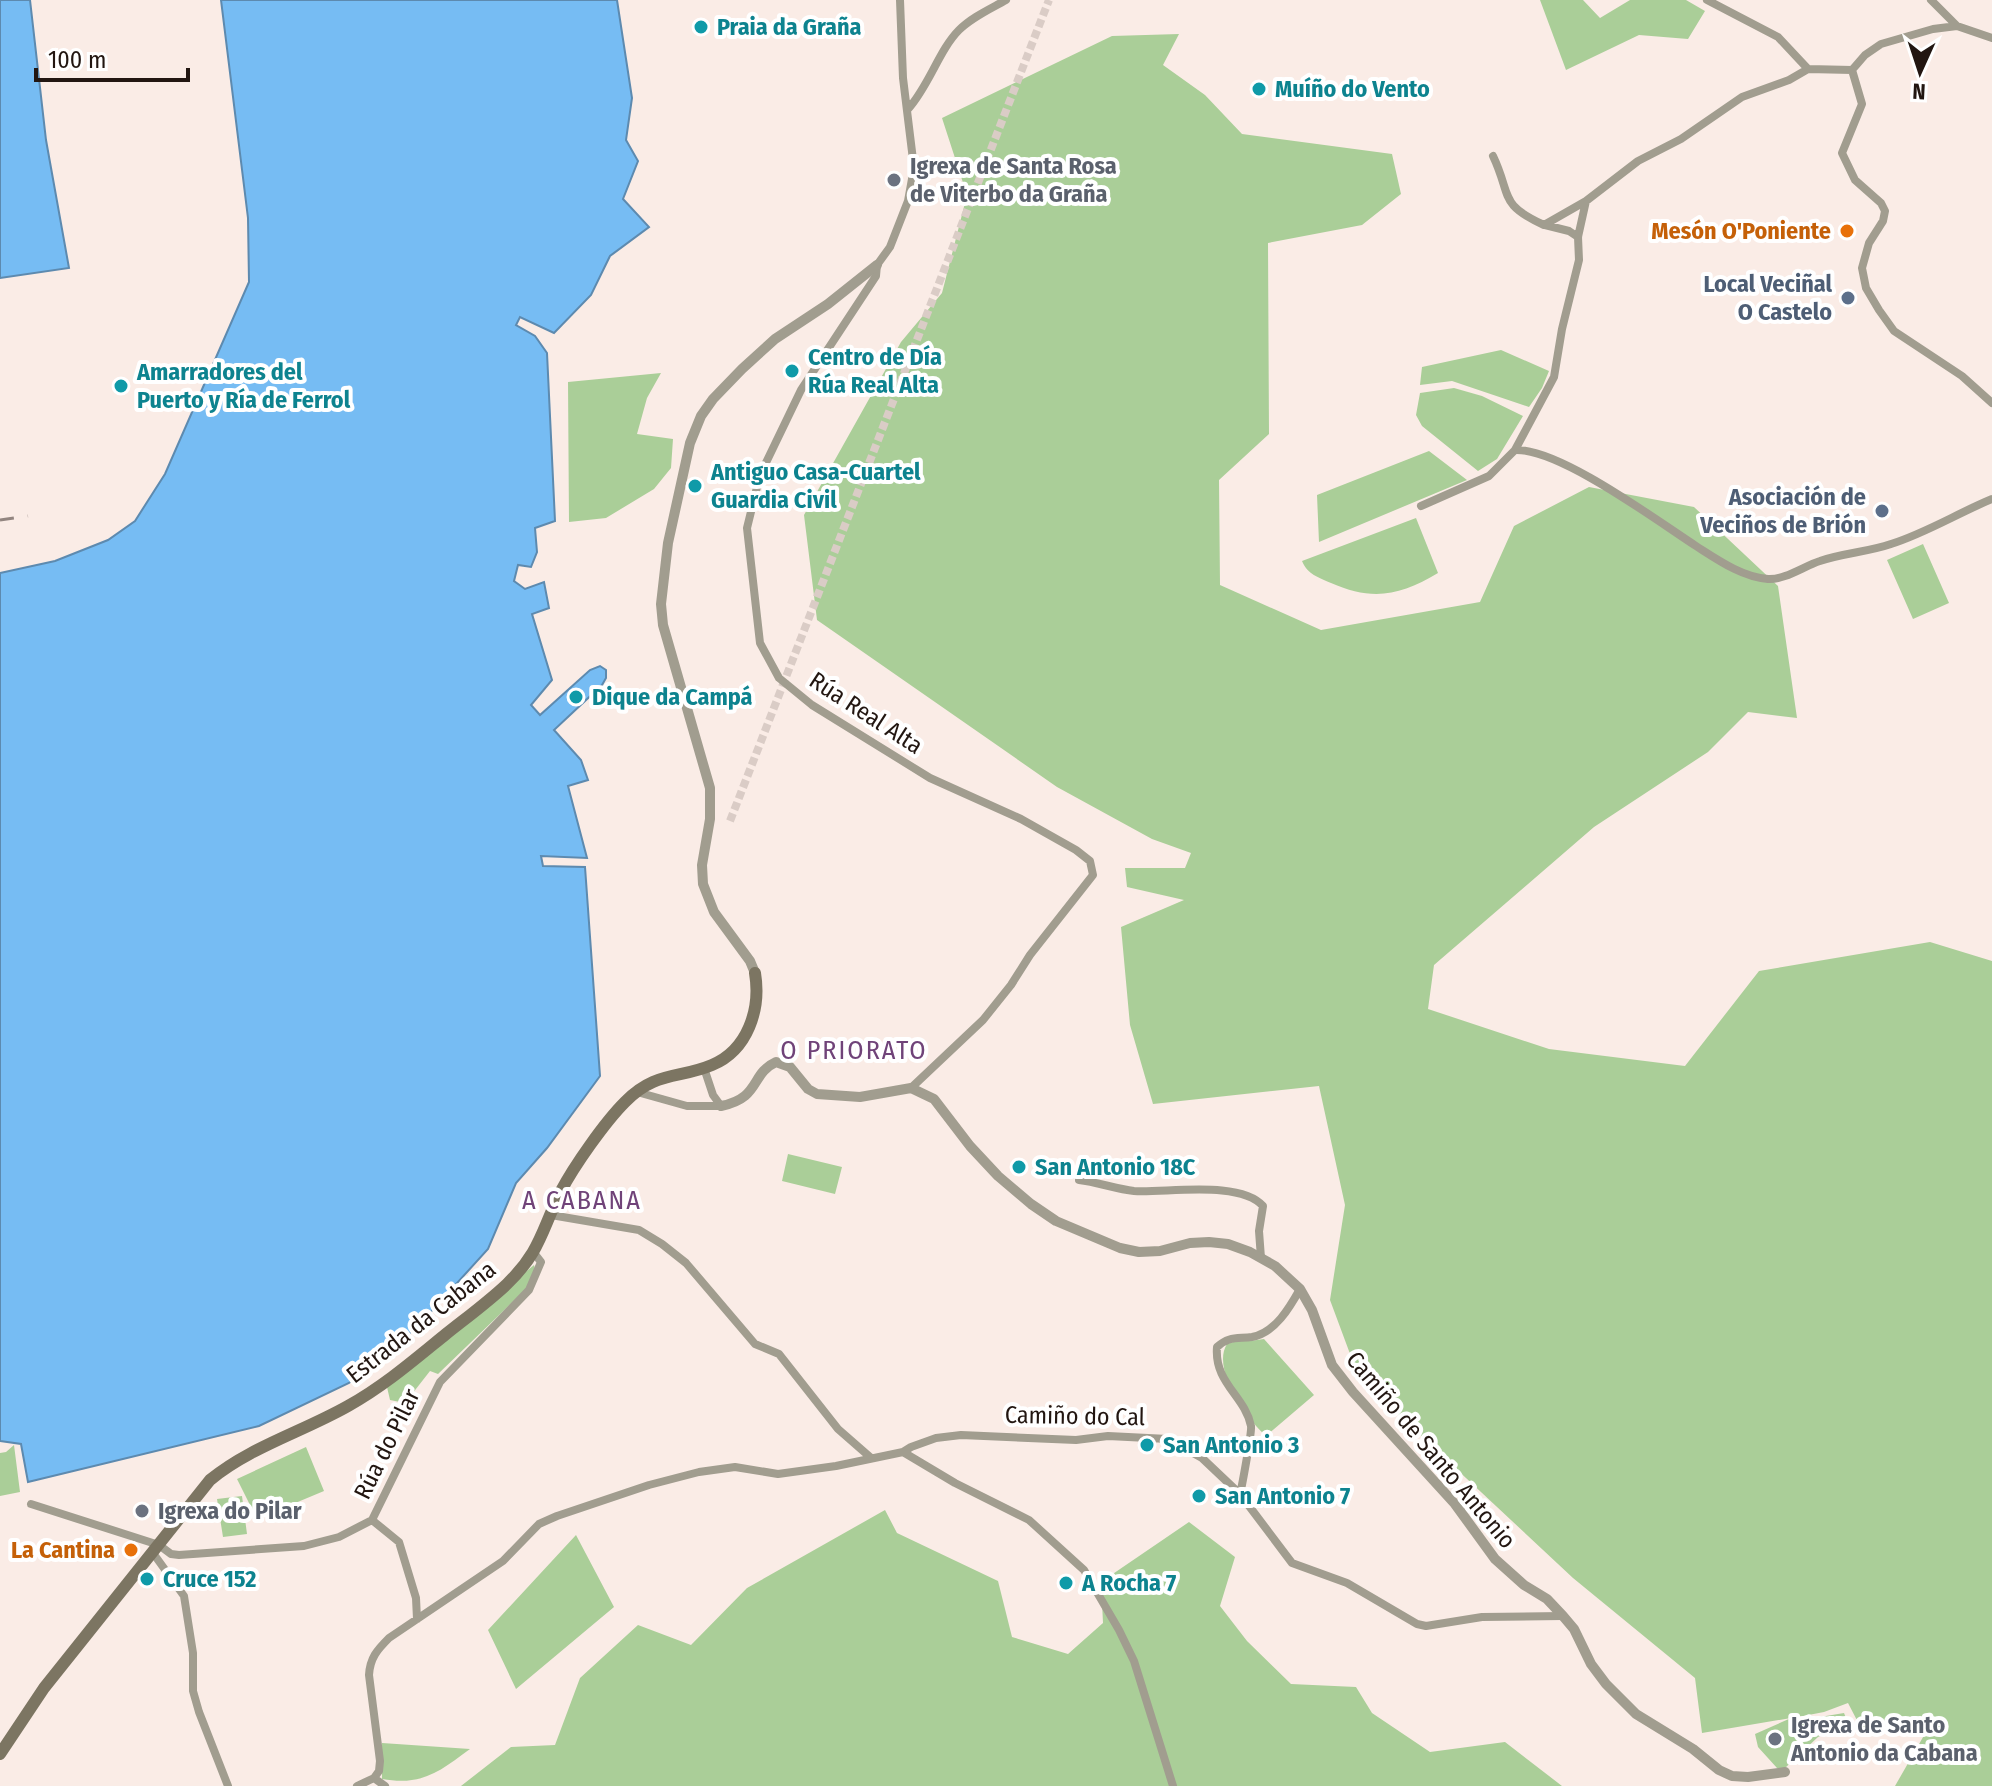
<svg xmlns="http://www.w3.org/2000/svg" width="1992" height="1786" font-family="'Fira Sans Condensed',sans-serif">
<rect width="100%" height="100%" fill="#faece6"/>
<path fill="#aace98" d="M1540,0H1583L1600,18L1630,0H1686L1705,11L1688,39L1639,35L1566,70Z
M1179,34L1163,65L1205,95L1242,134L1392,154L1401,194L1362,225L1268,243L1269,434L1219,480L1220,585L1321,630L1480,602L1514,526L1589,487L1694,507L1778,586L1797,718L1748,712L1708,752L1594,827L1434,965L1428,1009L1549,1049L1685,1066L1759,971L1930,942L1992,961V1786H1895L1934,1718L1861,1728L1848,1703L1824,1712L1798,1717H1820L1844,1713L1848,1723L1818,1737L1785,1768H1777L1758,1747L1755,1734L1791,1718L1702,1733L1695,1678L1573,1578L1359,1378L1330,1300L1345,1205L1319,1086L1153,1104L1130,1025L1121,927L1184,900L1127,887L1125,868H1185L1191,853L1152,839L1057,787L817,620L804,515L901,342L942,293L967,195L942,118L1112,36Z
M1501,350L1549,371L1542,388L1529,407L1452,381L1420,385L1422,367Z
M661,373L647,398L637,434L673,439L671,468L654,489L606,518L569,522L568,382Z
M1454,388L1482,396L1523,416L1497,459L1478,471L1422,426L1416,415L1420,393Z
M1429,451L1467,480L1319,542L1317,495Z
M1416,518L1438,573C1400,596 1372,601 1331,583C1318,577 1308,575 1302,561Z
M1923,544L1949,603L1913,619L1887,560Z
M788,1154L842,1167L835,1194L782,1181Z
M534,1265L535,1269L527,1288L438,1374L430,1371L405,1403L390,1400L387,1387Z
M1243,1339L1250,1341L1264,1339L1314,1395L1266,1436C1247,1419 1211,1369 1227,1344Z
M14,1445L20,1492L0,1496V1453L6,1452Z
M306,1447L324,1491L257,1519L237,1479Z
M242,1496L247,1534L223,1537L217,1499Z
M885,1510L897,1533L998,1581L1012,1637L1068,1654L1103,1623L1101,1582L1189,1522L1235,1557L1220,1606L1247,1641L1291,1684L1356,1687L1372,1713L1430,1752L1505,1742L1562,1786H461L511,1747L555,1745L580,1678L638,1625L691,1645L747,1588Z
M576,1535L614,1607L516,1689L488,1630Z
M382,1743L470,1749C439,1772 422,1786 382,1779Z"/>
<path fill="#76bcf3" stroke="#5d8aaf" stroke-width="2" d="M0,0H30L46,140L69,268L0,278Z
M221,0H617L632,98L626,140L638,161L623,199L649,227L610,256L591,295L554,333L520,317L516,325L535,336L547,353L555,521L535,528L537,552L531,567L518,565L514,581L525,589L544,582L549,608L532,614L552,680L531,705L540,715L590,670L600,666L606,670V678L602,685L554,730L581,760L588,780L568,786L587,858L541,856L543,866L585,867L600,1076L547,1148L516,1183L488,1249L417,1327L349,1383L259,1426L28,1482L21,1444L0,1441V573L55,561L108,540L135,521L165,474L249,282L248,218Z"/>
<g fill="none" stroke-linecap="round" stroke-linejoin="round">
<path stroke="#daccc6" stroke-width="8" stroke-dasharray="8 4" stroke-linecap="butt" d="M730,821L1049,0"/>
<path stroke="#a19d8f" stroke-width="8" d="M900,0L903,78L914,168L908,201L890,247L877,265L876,276L801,390L760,475L747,528L760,643L779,678L812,705L930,778L1021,819L1076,850L1090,861L1093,875L1030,955L1011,985L983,1020L911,1088
M1707,0L1778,37L1808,69L1852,70
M1931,0L1957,26
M1852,70L1862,104L1842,153L1855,180L1881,203L1885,211L1883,221L1869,243L1862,268L1866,288L1879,310L1894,331L1962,376L1992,403
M1852,70L1865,55L1881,44L1933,29L1957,26L1992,38
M908,109C929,86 939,50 959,30C972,17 990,9 1006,0
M1493,156C1512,196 1498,204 1544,225L1586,201
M1545,225L1569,231L1578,237
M1515,450L1554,377L1562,329L1579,260L1578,237L1586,201L1638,161L1681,139L1742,97L1789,80L1808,69
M1421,506L1489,476L1515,450C1559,448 1656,520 1696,546C1718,560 1742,577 1768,579C1785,580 1804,566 1820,561C1843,553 1868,552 1891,544C1926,533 1958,513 1992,499
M704,1068L713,1095L721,1106
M637,1092L687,1106H721
M1079,1180C1097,1182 1116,1189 1134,1191C1167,1193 1240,1180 1263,1206L1259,1231L1261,1258
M551,1215L639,1230L662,1244L686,1263L755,1344L779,1354L838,1429L870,1457
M903,1452L911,1447L936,1438L961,1435L1076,1440L1108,1436L1168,1439L1202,1458L1240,1494L1292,1563L1347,1583L1417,1624L1426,1626L1482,1617L1563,1616
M1240,1494C1242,1486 1252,1432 1251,1426C1245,1396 1214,1383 1217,1347C1229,1336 1237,1339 1252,1337C1275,1333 1290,1307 1300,1289
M31,1504L159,1545L171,1554L179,1555L304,1546L339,1537L372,1520L440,1382L529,1290L541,1262L534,1253
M372,1520L399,1542L416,1598L417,1619
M153,1553L184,1596L193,1653V1691L199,1712L228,1786
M374,1778L379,1771L380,1761L369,1675C370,1658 377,1650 389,1638L503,1561L539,1524L557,1516L649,1485L699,1472L735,1467L778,1474L836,1466L903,1452L955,1483L1029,1520L1084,1570L1119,1630L1134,1661L1173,1786
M374,1778L385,1786
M357,1786L374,1778"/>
<path stroke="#a19d8f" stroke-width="10" d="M755,973L750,961L714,912L703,884L702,865L710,819V788L663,625L661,604L668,543L690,443L701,416L713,399L742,369L775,339L828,304L877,265
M721,1106C761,1098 750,1074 776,1062L790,1067L808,1089L817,1094L860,1097L911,1088L934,1099L970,1146L998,1176L1031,1204L1056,1221L1120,1248L1139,1252L1160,1251L1190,1243L1209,1242L1228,1244L1250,1252L1275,1266L1300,1289L1312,1310L1332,1365L1353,1392L1455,1504L1495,1559L1524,1585L1547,1599L1563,1616L1574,1629L1591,1664L1606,1684L1636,1714L1693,1749L1719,1770L1732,1776L1748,1777L1785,1772"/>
<path stroke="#7c7562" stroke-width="12" d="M0,1754L44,1688L210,1480C250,1447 302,1432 348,1406C384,1386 414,1360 446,1334C466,1318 488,1302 507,1284C541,1251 541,1231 561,1191C574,1166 605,1122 625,1102C655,1071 679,1079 712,1065C748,1050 761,1009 755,973"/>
<path stroke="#928580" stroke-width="3" stroke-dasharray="14 14" stroke-linecap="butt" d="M0,520L28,516"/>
</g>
<g fill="#0f9aa8" stroke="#fff" stroke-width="3">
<circle cx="701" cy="27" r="8"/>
<circle cx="1259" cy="89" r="8"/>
<circle cx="792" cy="371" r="8"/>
<circle cx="121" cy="386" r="8"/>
<circle cx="695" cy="486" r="8"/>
<circle cx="576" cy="697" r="8"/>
<circle cx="1019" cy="1167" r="8"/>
<circle cx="1147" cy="1445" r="8"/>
<circle cx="1199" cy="1496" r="8"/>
<circle cx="147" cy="1579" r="8"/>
<circle cx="1066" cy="1583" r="8"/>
</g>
<g fill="#6b7280" stroke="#fff" stroke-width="3">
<circle cx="894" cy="180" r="8"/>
<circle cx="142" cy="1511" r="8"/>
<circle cx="1775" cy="1739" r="8"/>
</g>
<g fill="#e8710a" stroke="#fff" stroke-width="3">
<circle cx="1847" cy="231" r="8"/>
<circle cx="131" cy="1550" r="8"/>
</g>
<g fill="#5c6f8a" stroke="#fff" stroke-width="3">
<circle cx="1848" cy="298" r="8"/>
<circle cx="1882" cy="511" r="8"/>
</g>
<g text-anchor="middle" stroke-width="8" stroke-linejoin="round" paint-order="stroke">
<g font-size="24" font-weight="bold" fill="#0d838f" stroke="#fff" text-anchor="start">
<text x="717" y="35">Praia da Graña</text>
<text x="1275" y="97">Muíño do Vento</text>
<text x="808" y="365">Centro de Día<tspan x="808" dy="28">Rúa Real Alta</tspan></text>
<text x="137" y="380">Amarradores del<tspan x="137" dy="28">Puerto y Ría de Ferrol</tspan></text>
<text x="711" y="480">Antiguo Casa-Cuartel<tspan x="711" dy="28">Guardia Civil</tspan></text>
<text x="592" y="705">Dique da Campá</text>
<text x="1035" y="1175">San Antonio 18C</text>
<text x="1163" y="1453">San Antonio 3</text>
<text x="1215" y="1504">San Antonio 7</text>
<text x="163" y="1587">Cruce 152</text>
<text x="1082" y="1591">A Rocha 7</text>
</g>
<g font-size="24" font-weight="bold" fill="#5b616d" stroke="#fff" text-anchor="start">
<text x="910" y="174">Igrexa de Santa Rosa<tspan x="910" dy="28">de Viterbo da Graña</tspan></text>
<text x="158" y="1519">Igrexa do Pilar</text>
<text x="1791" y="1733">Igrexa de Santo<tspan x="1791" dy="28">Antonio da Cabana</tspan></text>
</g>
<g font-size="24" font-weight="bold" fill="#c56008" stroke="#fff" text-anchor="end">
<text x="1831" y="239">Mesón O'Poniente</text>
<text x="115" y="1558">La Cantina</text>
</g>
<g font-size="24" font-weight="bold" fill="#4e5e75" stroke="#fff" text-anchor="end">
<text x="1832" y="292">Local Veciñal<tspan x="1832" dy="28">O Castelo</tspan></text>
<text x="1866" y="505">Asociación de<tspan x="1866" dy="28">Veciños de Brión</tspan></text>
</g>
<g font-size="24" fill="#221611" stroke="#fff">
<text transform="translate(866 713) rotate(33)" y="8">Rúa Real Alta</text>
<text transform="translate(421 1322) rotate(-38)" y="8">Estrada da Cabana</text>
<text transform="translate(1075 1416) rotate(1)" y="8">Camiño do Cal</text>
<text transform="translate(387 1444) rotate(-64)" y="8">Rúa do Pilar</text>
<text transform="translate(1431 1450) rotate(50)" y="8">Camiño de Santo Antonio</text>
</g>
<g font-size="26" letter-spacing="2" fill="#704379" stroke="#fff">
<text x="854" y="1059">O PRIORATO</text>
<text x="582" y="1209">A CABANA</text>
</g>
</g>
<g transform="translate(1920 72) rotate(183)" stroke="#ffffff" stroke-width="6" paint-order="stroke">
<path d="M0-6L14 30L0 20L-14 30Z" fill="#221611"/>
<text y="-12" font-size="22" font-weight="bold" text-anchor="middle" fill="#221611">N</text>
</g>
<path d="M36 68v12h152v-12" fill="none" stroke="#221611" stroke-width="4"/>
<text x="48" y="68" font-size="24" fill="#221611" stroke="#ffffff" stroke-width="6" paint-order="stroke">100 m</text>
</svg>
